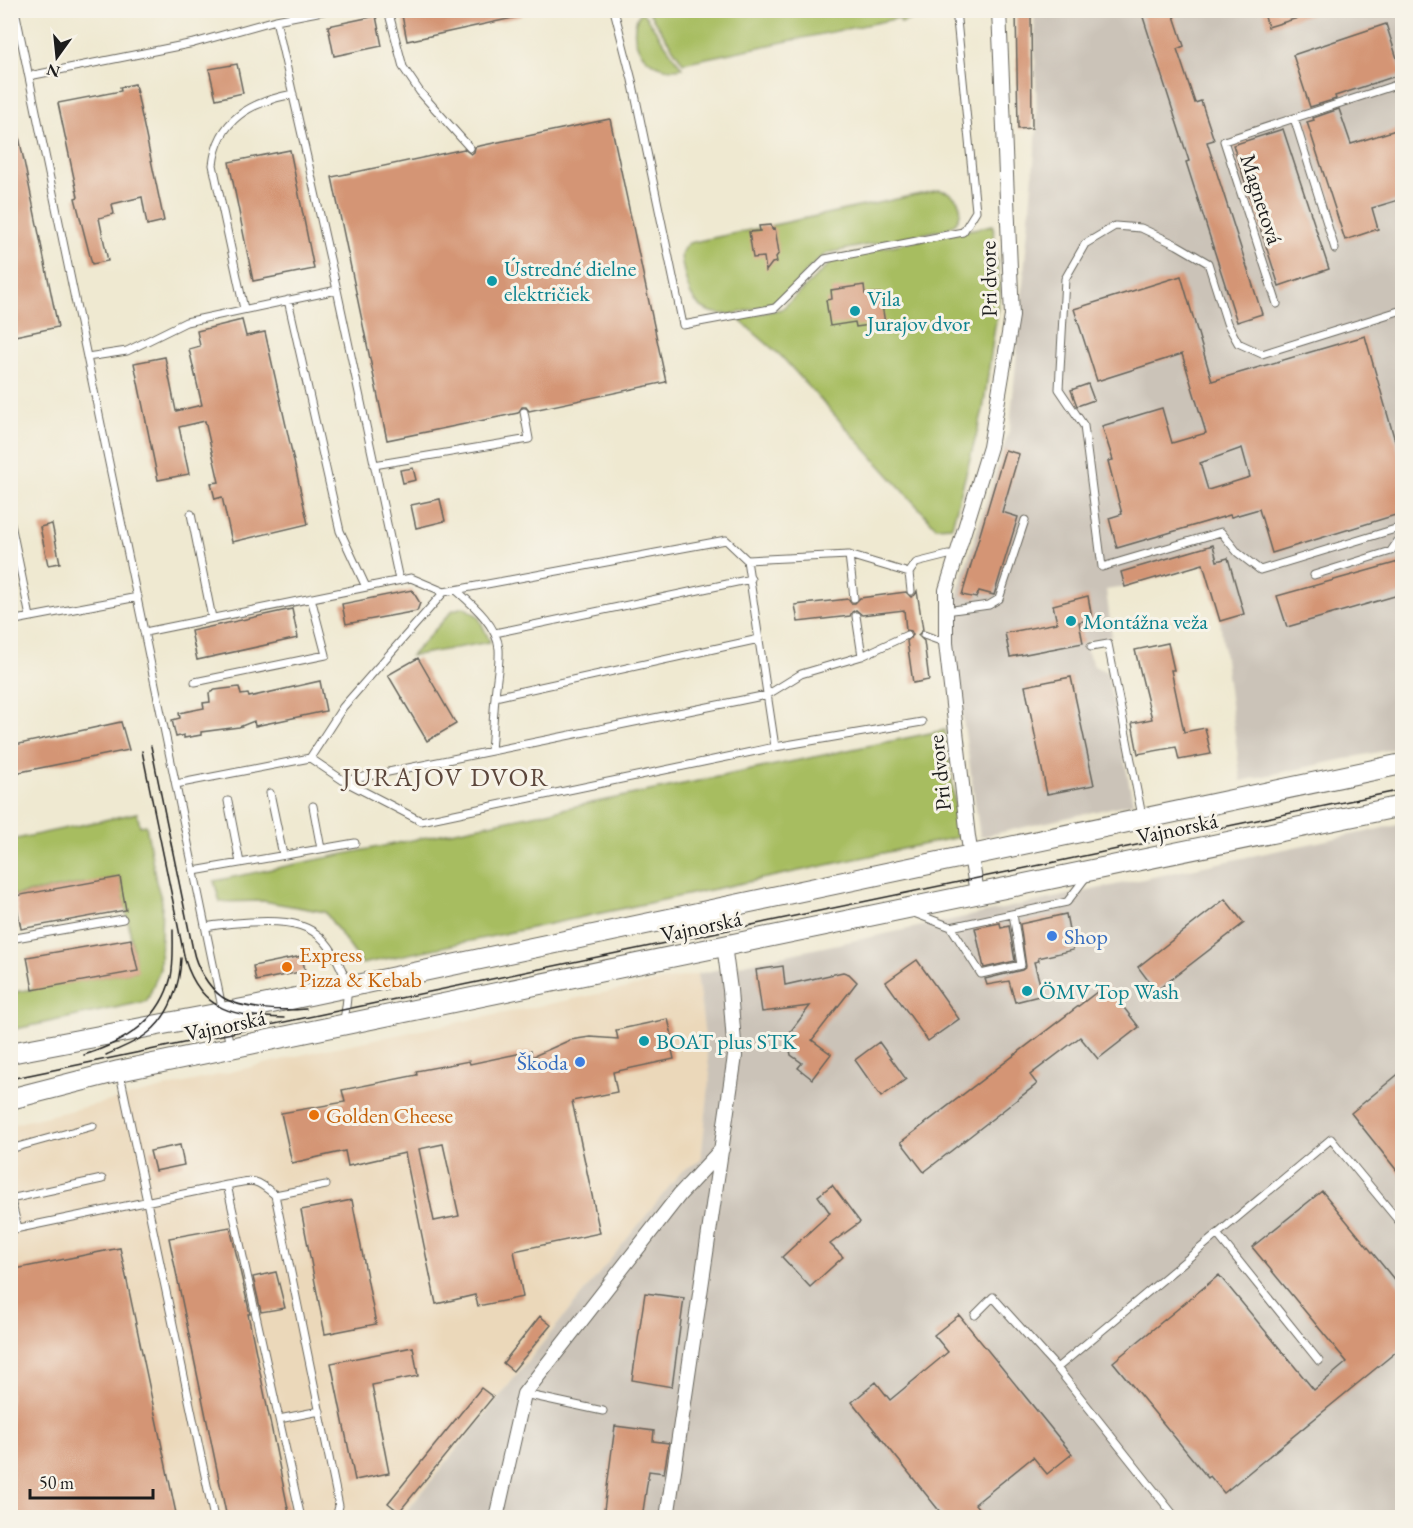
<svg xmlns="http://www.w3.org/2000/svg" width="1413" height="1528" font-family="'EB Garamond',serif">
<rect width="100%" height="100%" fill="#f7f3e8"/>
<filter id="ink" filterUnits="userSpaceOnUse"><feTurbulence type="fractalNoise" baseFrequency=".0167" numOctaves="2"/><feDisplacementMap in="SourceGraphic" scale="12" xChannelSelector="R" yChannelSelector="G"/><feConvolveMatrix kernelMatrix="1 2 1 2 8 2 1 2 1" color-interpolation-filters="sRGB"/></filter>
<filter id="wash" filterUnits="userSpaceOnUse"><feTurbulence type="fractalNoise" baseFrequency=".008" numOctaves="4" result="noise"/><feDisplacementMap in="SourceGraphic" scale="24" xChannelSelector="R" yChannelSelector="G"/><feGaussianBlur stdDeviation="1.35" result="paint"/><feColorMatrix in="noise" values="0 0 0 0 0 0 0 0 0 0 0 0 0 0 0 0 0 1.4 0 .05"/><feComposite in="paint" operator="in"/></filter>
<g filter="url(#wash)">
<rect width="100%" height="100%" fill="#efe9d1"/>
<path fill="#ebd8ba" d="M697,974L710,1076L701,1160L682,1171L401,1517H11L10,1125L322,1050Z"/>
<path fill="#cbc3b8" d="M1034,11H1402V747L1241,781L1220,621L1203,565L1125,587L1106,590L1112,636L1083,643L1094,666L1107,672L1133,803L980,837L952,642L959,588L1010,428L1037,129Z
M1402,824V1517L401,1518L682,1171L701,1160L710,1076L697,974Z"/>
<path fill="#a7bd61" stroke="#626c3e" stroke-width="1.5" d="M641,11L647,18L682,68C648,75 622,40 641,11Z
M648,11H927L921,16L901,23L899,18L683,63Z
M939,190C963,193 969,219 946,229L828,253C805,266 794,294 769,304C755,309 730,317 715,313C693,308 688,291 684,272C681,260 678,251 689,243Z
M993,225L1000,290L983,410L952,526L936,527L781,356L737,318L782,309L837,257Z
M464,607L478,616L490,642L411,656L453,610Z
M945,730L959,837L362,964L325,912L263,901L220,902L214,881Z
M137,813L140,826L146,825L156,882L162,901L160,969L147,1001L11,1030L10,993L137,971L120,877L10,896L11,840Z"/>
<g id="blocks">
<path fill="#d49575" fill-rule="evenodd" d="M401,10H522V16L407,41Z
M1016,10H1031L1032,128L1018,129Z
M1152,10H1172L1184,46L1177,49L1195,103L1201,101L1214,140L1207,142L1262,314L1237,322L1186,162L1189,161L1142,14Z
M1263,10H1310L1311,14L1268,27Z
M376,16L382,46L334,56L328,26Z
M1386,24L1402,74L1335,96L1336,99L1310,107L1293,55Z
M237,64L243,93L216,99L209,69Z
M135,84L164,221L147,225L142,197L112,204L114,214L99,218L108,261L92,264L75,198L78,197L58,103L121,91L120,87Z
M1339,109L1351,144L1402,128V199L1372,208L1378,229L1345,240L1307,122L1314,120L1313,118Z
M610,119L666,382L529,411L526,407H522L518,413L387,440L332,177L464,149L471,154L474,152L475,147Z
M10,127H17L58,327L10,337Z
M1283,129L1329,269L1279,286L1233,145Z
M290,150L314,269L253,281L229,162Z
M771,225L772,229L775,228L779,253L776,257L777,262L772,263L766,271L764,257L753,258L749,232L760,231L759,226Z
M1181,276L1212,381L1365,336L1402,465V513L1272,553L1259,509L1231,517L1230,515L1117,548L1109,518L1122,514L1108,461L1113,460L1102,426L1162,408L1172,443L1206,433L1182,354L1097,381L1074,309ZM1242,448L1250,477L1208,490L1200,463Z
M864,285L865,294L880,293L885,323L856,327L855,322L830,326L826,300L832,299L831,290Z
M242,320L246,336L265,332L308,524L232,542L222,497L215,499L211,483L219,482L205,421L179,427L189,474L158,480L134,363L165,357L176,411L202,405L189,349L200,346L197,331Z
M1088,384L1094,400L1077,406L1071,390Z
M1005,450L1019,454L1002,512L1018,517L994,595L979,591L976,598L962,595Z
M413,468L416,480L403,483L400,470Z
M440,499L445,521L416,528L411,505Z
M52,524L60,563L48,565L40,527Z
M1213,545L1217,561L1228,558L1244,614L1220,621L1203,564L1125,587L1121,572Z
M1402,561V594L1287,627L1277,596Z
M412,590L420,603L417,611L346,624L342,604Z
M917,591L923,630L918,635L924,641L929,680L913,683L907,641L913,635L911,631L906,630L904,610L862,615L856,610L852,612L850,616L798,622L795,605L848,599L851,603H855L860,598L906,592L911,597L915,595Z
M1088,596L1092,619L1079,622L1083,643L1010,657L1005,633L1057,623L1053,605Z
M292,609L298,638L197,660L191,631Z
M1168,643L1174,670H1171L1184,732L1205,728L1211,754L1179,760L1176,747L1138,754L1132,723L1152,719L1135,650Z
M418,658L456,724L427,741L388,675Z
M1071,677L1094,785L1047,794L1025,686Z
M320,681L326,711L255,726L254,721L239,727L201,732V735L184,738V735L176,737L172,720L180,718L179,713L204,708L203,703L210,702L209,693L215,690L239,687L241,695L248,694L249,697Z
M121,722L129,750L10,774V746Z
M120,877L126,910L21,929L15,896Z
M1225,899L1244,923L1156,991L1138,967Z
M1066,914L1073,950L1038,958L1039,961L1034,962L1043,995L1015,1002L1009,981L987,985L985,979L1022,970L1026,967L1020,924Z
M1000,923L1001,928L1009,926L1015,961L984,968L975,928Z
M131,939L138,971L33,990L27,957Z
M302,956L305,971L256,981L253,966Z
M917,960L959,1019L928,1041L886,982Z
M783,966L785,985L843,972L849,974L857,982L812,1040L831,1054L812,1079L798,1068L802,1063L791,1055L787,1036L810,1006L762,1012L756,970Z
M1106,985L1139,1027L1098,1059L1080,1037L1030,1075L1037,1084L924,1172L901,1142Z
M668,1019L672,1035L669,1036L674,1059L613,1072L617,1092L572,1101L600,1233L514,1251L523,1297L478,1306L475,1295L436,1304L405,1153L348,1166L345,1151L292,1163L281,1113L345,1102L342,1090L417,1075L416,1071L469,1061L470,1064L531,1051L532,1057L570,1040L590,1037L618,1039L616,1030ZM443,1144L459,1216L434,1221L419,1149Z
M879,1042L906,1079L881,1097L855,1060Z
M1402,1071V1177L1351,1113Z
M180,1145L184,1165L155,1171L150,1151Z
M832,1185L860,1222L830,1244L843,1257L810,1287L782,1257L830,1213L818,1196Z
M1322,1191L1402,1289V1347L1224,1493L1210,1476L1208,1478L1113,1362L1219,1275L1314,1390L1347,1362L1252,1247Z
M352,1200L376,1324L325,1334L301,1210Z
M230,1227L250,1314H248L290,1518H227L199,1383L169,1238Z
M120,1248L177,1518H10V1270Z
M276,1272L285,1308L261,1312L253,1277Z
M645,1293L684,1298L672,1387L632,1380Z
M959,1315L1072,1454L1047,1474L1033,1457L975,1504L986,1518H945L852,1402L876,1382L890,1400L948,1352L934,1335Z
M540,1316L551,1325L513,1371L503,1363Z
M413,1347L418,1376L372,1385L389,1473L355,1480L331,1363Z
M481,1388L493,1397L399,1512L388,1503Z
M615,1426L654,1431L653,1441L669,1443L664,1473L649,1471L642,1518H603Z"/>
</g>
</g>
<g filter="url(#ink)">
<use href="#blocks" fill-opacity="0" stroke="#66645b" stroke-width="1.5"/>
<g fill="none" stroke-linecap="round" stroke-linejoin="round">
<g stroke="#66645b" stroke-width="9">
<path id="lane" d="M15,10L230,1046
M388,10L403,67L420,92L470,148
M614,10L632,80L683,325L775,308L825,259L963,232L976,211L956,10
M276,20L337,290
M29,76L194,43L276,20L328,10
M1294,118L1335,249
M288,300L340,531L366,587
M1277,304L1224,141L1402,83
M244,309L213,165C218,119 251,102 293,94
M1402,310L1262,354L1238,343L1227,323L1208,263L1177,245L1141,228L1115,226L1085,244L1065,279L1059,389L1084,426L1102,567L1221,532L1238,553L1260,570L1402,527
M87,357L127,351L186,322L337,290L399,580
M374,465L529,439L524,412
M191,514L212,618
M10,519L30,617
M849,555L909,573
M747,560L849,555L854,598
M1314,575L1391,551L1402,535
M456,590C473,605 497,625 499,649C500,665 496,681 495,697
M911,591L909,573L916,563L948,555L957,556
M946,611L989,605L999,599L1025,520
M856,616L862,656
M10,621L138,597
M145,632L411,578L444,592L726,540L747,560L775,747L421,821L344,781L310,758L176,784
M495,633L751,579
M924,635L946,643
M1091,647L1108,644L1142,816
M195,682L326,655L311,598
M775,747L922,722
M491,751L495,697L759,639
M310,758L343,707L444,592
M344,781L767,695L801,674L862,656L907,635
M270,793L283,855
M228,801L240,863
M313,806L321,849
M194,871L355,843
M914,913L951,927L1067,902L1086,877
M206,927C221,924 237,923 252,922C288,920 318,922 336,958C341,968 347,978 347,989C348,999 345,1011 344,1021
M951,927L981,974L1021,965L1013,914
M10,939L123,919
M120,1074L214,1518
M10,1149L93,1126
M227,1185C253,1180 254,1177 275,1195L326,1185
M275,1195L339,1506L336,1518
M10,1196L18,1228
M10,1199L102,1179
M10,1230L227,1185L301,1518
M1217,1234L1319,1361
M975,1315L993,1297L1057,1368
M524,1394L603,1411
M279,1419L320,1411
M1176,1518L1057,1368L1331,1139L1402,1225"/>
</g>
<g stroke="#66645b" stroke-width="16">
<path id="street" d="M977,893L968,837L946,643V590L990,447L1012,316L999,10
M496,1518L524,1394L680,1194L722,1149
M667,1518L735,1056L730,990L724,945"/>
</g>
<g stroke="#66645b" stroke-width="22">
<path id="secondary" d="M10,1053L253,1007L1402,764
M10,1099L119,1071L1402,806"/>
</g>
<use href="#lane" stroke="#fff" stroke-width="7"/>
<use href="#street" stroke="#fff" stroke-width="14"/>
<use href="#secondary" stroke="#fff" stroke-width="20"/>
<path stroke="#1c1c1c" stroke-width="1.5" d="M151,746L193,950C196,966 208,987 222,997C242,1010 283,1011 306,1009
M142,751L185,960C202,1013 235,1016 284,1018
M84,1055C125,1042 160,1021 171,977C174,962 173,945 173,930
M106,1055C120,1048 136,1043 148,1033C170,1016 180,985 181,958
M10,1079L1402,790"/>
</g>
</g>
<g fill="#0f9aa8" stroke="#f7f3e8" stroke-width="2">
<circle cx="492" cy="281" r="6"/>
<circle cx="855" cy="311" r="6"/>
<circle cx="1071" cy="621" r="6"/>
<circle cx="1027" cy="991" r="6"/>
<circle cx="644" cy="1041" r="6"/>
</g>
<g fill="#3f7fe0" stroke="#f7f3e8" stroke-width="2">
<circle cx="1052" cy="936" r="6"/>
<circle cx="580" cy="1062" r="6"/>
</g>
<g fill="#e8710a" stroke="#f7f3e8" stroke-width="2">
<circle cx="287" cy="967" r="6"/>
<circle cx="314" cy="1115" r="6"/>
</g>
<g text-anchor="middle" stroke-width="6" stroke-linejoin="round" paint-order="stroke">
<g font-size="22" fill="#1c1c1c" stroke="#f7f3e8">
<text transform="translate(1262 199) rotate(72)" y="8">Magnetová</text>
<text transform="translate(988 279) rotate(-91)" y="8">Pri dvore</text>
<text transform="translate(939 773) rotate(-96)" y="8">Pri dvore</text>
<text transform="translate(1177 828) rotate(-12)" y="8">Vajnorská</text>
<text transform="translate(701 926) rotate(-12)" y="8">Vajnorská</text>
<text transform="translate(225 1025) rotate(-12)" y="8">Vajnorská</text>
</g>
<g font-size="22" fill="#0d838f" stroke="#f7f3e8" text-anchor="start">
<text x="504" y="276">Ústredné dielne<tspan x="504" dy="25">električiek</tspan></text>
<text x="867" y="306">Vila<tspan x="867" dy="25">Jurajov dvor</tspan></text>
<text x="1083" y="629">Montážna veža</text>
<text x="1039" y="999">ÖMV Top Wash</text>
<text x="656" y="1049">BOAT plus STK</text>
</g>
<g font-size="22" fill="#366cbe" stroke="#f7f3e8" text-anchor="start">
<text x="1064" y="944">Shop</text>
<text x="568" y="1070" text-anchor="end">Škoda</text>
</g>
<g font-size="22" fill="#c56008" stroke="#f7f3e8" text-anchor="start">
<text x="299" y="962">Express<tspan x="299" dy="25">Pizza &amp; Kebab</tspan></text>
<text x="326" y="1123">Golden Cheese</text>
</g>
<g font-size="26" letter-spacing="1.5" fill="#5c463b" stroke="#f7f3e8">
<text x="446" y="786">JURAJOV DVOR</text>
</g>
</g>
<rect width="1413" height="1528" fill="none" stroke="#f7f3e8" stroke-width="36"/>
<g transform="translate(57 57) rotate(195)" stroke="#f7f3e8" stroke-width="4.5" paint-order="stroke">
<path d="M0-4.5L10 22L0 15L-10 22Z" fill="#1c1c1c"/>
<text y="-9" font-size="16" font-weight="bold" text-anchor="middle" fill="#1c1c1c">N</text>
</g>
<path d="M30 1489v9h123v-9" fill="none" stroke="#1c1c1c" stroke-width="3"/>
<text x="39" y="1489" font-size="18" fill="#1c1c1c" stroke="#f7f3e8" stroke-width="4.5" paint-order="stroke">50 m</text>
</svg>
